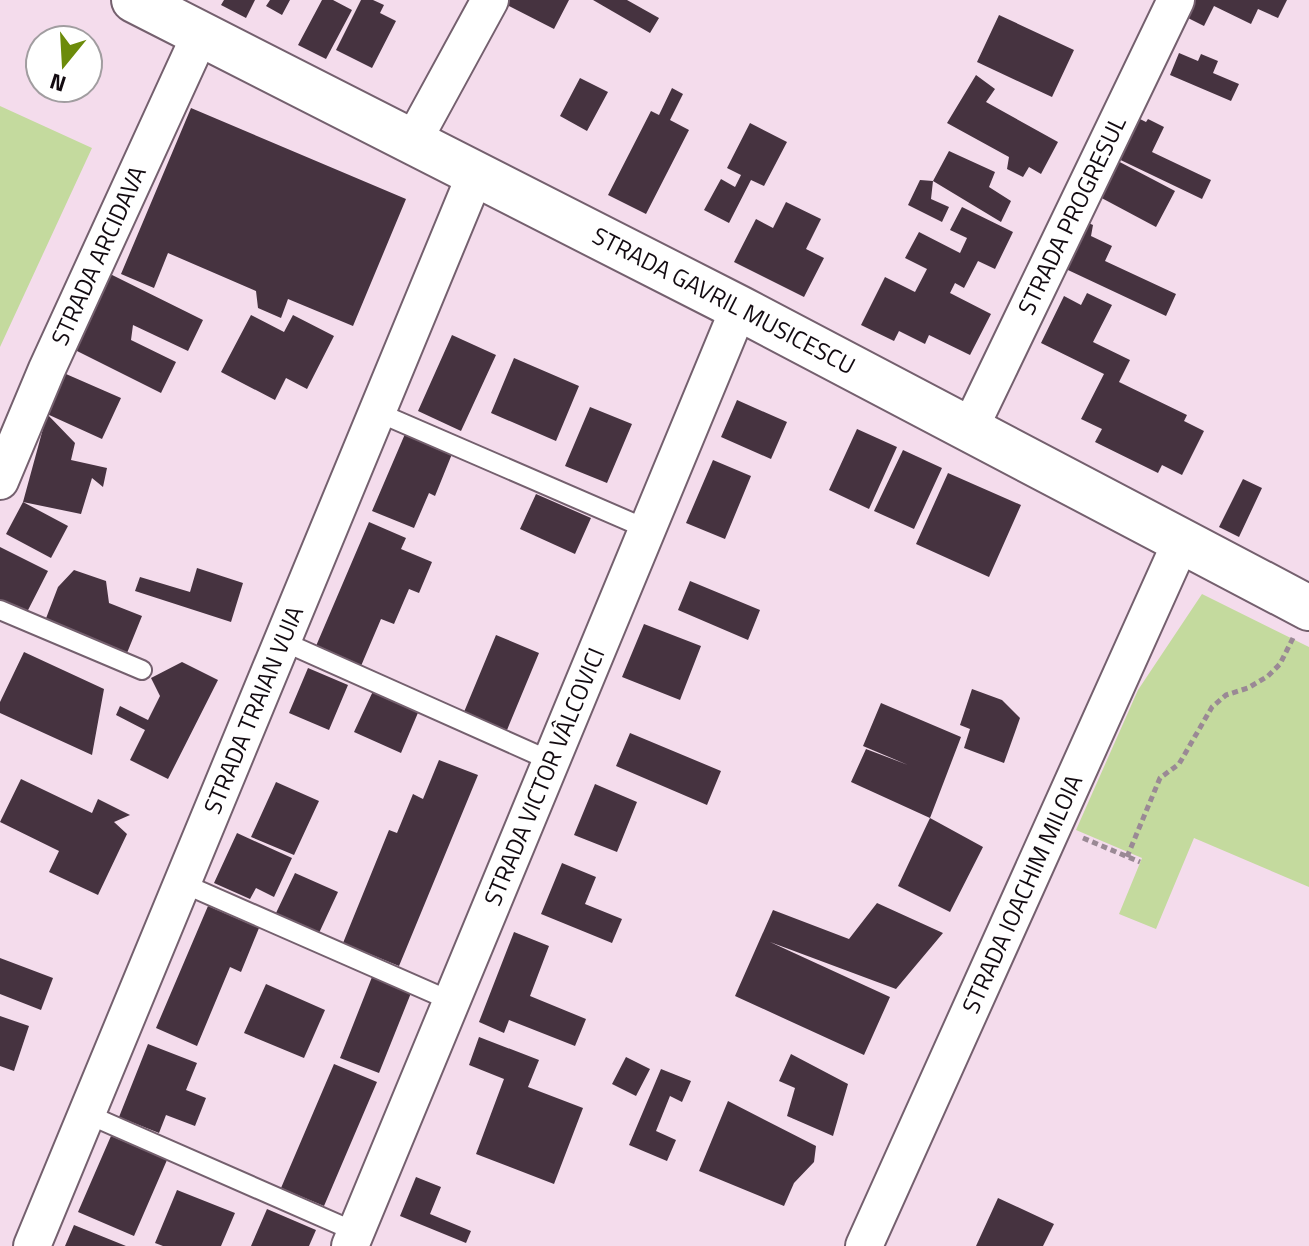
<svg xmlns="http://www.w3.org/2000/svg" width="1309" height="1246" font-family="'Titillium Web',sans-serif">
<rect width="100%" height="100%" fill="#f4dcec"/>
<path fill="#c4da9e" d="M0,106L92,148L0,347Z
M1202,594L1309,647V887L1194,838L1156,929L1119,914L1142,858L1076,830L1138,690Z"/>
<path fill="#463340" d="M224,0H255L246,18L221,5Z
M270,0H290L282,15L266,6Z
M322,0H333L352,10L326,59L298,45Z
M361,0H373L384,5L380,13L396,21L372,68L336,50Z
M497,0H569L554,29Z
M593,0H627L659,18L650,33Z
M1184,0H1287L1278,18L1258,9L1251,24L1214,6L1204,26L1178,13Z
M999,15L1074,50L1052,97L977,62Z
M1179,53L1198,61L1201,54L1218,61L1213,73L1239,84L1231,101L1170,75Z
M976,75L995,89L986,102L1058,142L1041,174L1029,167L1023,177L1007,169L1009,157L947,123Z
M580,78L608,92L587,131L560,116Z
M672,88L683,94L670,120L689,130L646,214L608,195L651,111L659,115Z
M191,108L406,199L353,326L288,299L281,318L258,308L256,291L168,253L154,288L121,274Z
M1126,117L1137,122L1140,119L1146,122L1148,119L1164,127L1152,152L1211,180L1202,199L1108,154Z
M750,123L787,142L764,186L751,180L729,223L704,210L721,179L735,187L741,175L727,168Z
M949,151L995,172L989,187L1011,201L1001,222L933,181Z
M1114,159L1175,191L1156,227L1096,195Z
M920,180L933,181L931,199L949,207L942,222L908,205Z
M786,202L821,219L806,249L824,258L804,297L734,262L756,219L773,228Z
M962,207L1013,232L995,269L978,261L964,288L955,283L950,293L991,314L970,355L929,335L925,344L899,331L894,341L861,325L885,277L915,292L927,269L905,258L919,232L960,253L967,238L950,230Z
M1075,217L1093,225L1091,236L1112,246L1105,261L1176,294L1166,316L1053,263Z
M98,268L203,320L188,351L133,325L131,340L176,362L161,393L61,343Z
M1087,293L1112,305L1093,342L1130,360L1119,382L1187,415L1184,421L1204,431L1182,475L1162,465L1158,473L1095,442L1102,429L1081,419L1104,374L1041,343L1064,296L1081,305Z
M251,315L284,332L293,315L334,336L307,389L286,378L275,400L221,372Z
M452,335L496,355L461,431L418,411Z
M514,358L579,386L556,441L491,413Z
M66,374L121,398L102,439L47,414L75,443L71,460L107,468L103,487L92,478L81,514L23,502L47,414Z
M737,400L787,422L771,459L721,437Z
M590,407L632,424L607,483L565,466Z
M857,429L897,447L869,509L829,490Z
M405,434L452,454L435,496L429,493L414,528L372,511Z
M903,450L942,468L914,529L874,511Z
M713,460L751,476L725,539L686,523Z
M948,473L1021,505L989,577L916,544Z
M1243,479L1262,488L1239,537L1219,527Z
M536,494L591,518L575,554L520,529Z
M23,502L68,526L51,558L6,534Z
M369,522L406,538L401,549L432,562L419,593L409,589L394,624L381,619L361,666L316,646Z
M0,547L48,571L25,616L0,603Z
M197,568L243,583L231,622L135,591L140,577L190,592Z
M74,570L106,581L109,603L142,616L127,653L45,621L58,587Z
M690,581L760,610L748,640L678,610Z
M644,624L701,646L680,700L622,677Z
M496,635L539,653L507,730L464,712Z
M24,652L104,689L92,755L0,713V702Z
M182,662L218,680L168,779L130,760L145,730L116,715L120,706L148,720L160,696L151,678Z
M308,668L348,685L329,730L289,713Z
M374,689L420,708L401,753L354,732Z
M972,689L1002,700L1020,718L1004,763L964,748L970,729L960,725Z
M881,703L961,737L930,818L851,782L866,749L908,765L863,746Z
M630,733L721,771L707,805L616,766Z
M439,760L478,775L399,966L343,943L389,830L397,833L413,794L423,799Z
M21,779L92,813L98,799L130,815L114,822L127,834L98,895L49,872L59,851L0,822Z
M276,782L319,801L294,855L251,837Z
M595,784L637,802L617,852L574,835Z
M930,818L983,847L950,912L898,886Z
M237,833L292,858L274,897L256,888L250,899L214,883Z
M562,863L596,877L585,904L622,919L612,943L541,914Z
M295,873L338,892L319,933L276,913Z
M877,903L943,933L896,989L770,942L890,997L864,1055L735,996L773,910L849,939Z
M208,906L259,928L241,972L230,967L197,1046L156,1028Z
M514,932L549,946L530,996L586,1019L575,1046L509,1020L504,1033L479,1022Z
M0,958L53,978L41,1010L0,994Z
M372,977L411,993L379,1073L340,1058Z
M266,984L325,1010L304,1058L244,1033Z
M0,1016L29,1026L14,1071L0,1066Z
M479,1037L539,1060L528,1087L583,1108L554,1184L476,1154L504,1079L469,1065Z
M148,1044L197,1063L186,1090L206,1098L195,1126L166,1115L159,1133L119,1117Z
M791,1054L848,1084L833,1136L787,1116L795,1088L779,1081Z
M626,1057L650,1069L636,1096L612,1084Z
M334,1064L377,1082L324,1206L281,1188Z
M661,1069L691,1081L682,1102L670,1096L656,1131L676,1140L667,1161L629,1145Z
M728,1101L816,1146L814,1162L794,1183L784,1206L699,1171Z
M111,1136L167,1160L134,1236L78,1212Z
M416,1177L441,1187L430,1214L471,1231L466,1243L400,1216Z
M177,1190L235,1213L221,1246H163L155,1243Z
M998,1198L1054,1224L1043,1246H976Z
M267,1209L316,1230L309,1246H251Z
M74,1225L126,1246H65Z"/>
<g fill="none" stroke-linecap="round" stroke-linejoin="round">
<g stroke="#74606e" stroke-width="22">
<path id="service" d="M377,412L647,529
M0,610L142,670
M282,641L551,761
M182,883L451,1001
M87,1114L356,1232"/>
</g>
<g stroke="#74606e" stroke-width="40">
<g id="minor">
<path d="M413,141L490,0"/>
<path id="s1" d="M969,430L1176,0"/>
<path id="s2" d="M0,481L47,369L201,33"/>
<path id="s3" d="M32,1246L476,173"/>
<path id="s4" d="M350,1246L739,308"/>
<path id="s5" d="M864,1246L1181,542"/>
</g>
</g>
<g stroke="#74606e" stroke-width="48">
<g id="tertiary">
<path id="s6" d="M134,0L739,308L1309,608"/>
</g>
</g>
<path stroke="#9a8995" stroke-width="5" stroke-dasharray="6 4" stroke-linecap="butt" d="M1083,838L1140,862
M1127,857L1160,778L1179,764L1212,707L1226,695L1248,688L1268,676L1280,664L1293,638"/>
<use href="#service" stroke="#fff" stroke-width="18"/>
<use href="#minor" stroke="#fff" stroke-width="36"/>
<use href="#tertiary" stroke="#fff" stroke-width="44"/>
</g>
<g text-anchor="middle" stroke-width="8" stroke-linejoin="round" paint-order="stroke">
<g font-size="24" fill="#130b11" stroke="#fff">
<text dy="8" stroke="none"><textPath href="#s1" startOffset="238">STRADA PROGRESUL</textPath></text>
<text dy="8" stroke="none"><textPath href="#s2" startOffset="246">STRADA ARCIDAVA</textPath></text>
<text dy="8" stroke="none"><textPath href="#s6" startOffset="662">STRADA GAVRIL MUSICESCU</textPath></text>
<text dy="8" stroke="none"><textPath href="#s3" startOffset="580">STRADA TRAIAN VUIA</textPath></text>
<text dy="8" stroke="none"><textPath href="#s4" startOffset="508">STRADA VICTOR VÂLCOVICI</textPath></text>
<text dy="8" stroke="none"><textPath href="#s5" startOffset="386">STRADA IOACHIM MILOIA</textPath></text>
</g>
</g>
<g transform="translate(64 64) rotate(198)"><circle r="38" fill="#ffffff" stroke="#a19da0" stroke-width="2"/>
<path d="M0-6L14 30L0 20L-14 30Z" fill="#6c8b0a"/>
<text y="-12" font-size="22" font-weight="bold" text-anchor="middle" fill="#130b11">N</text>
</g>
</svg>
